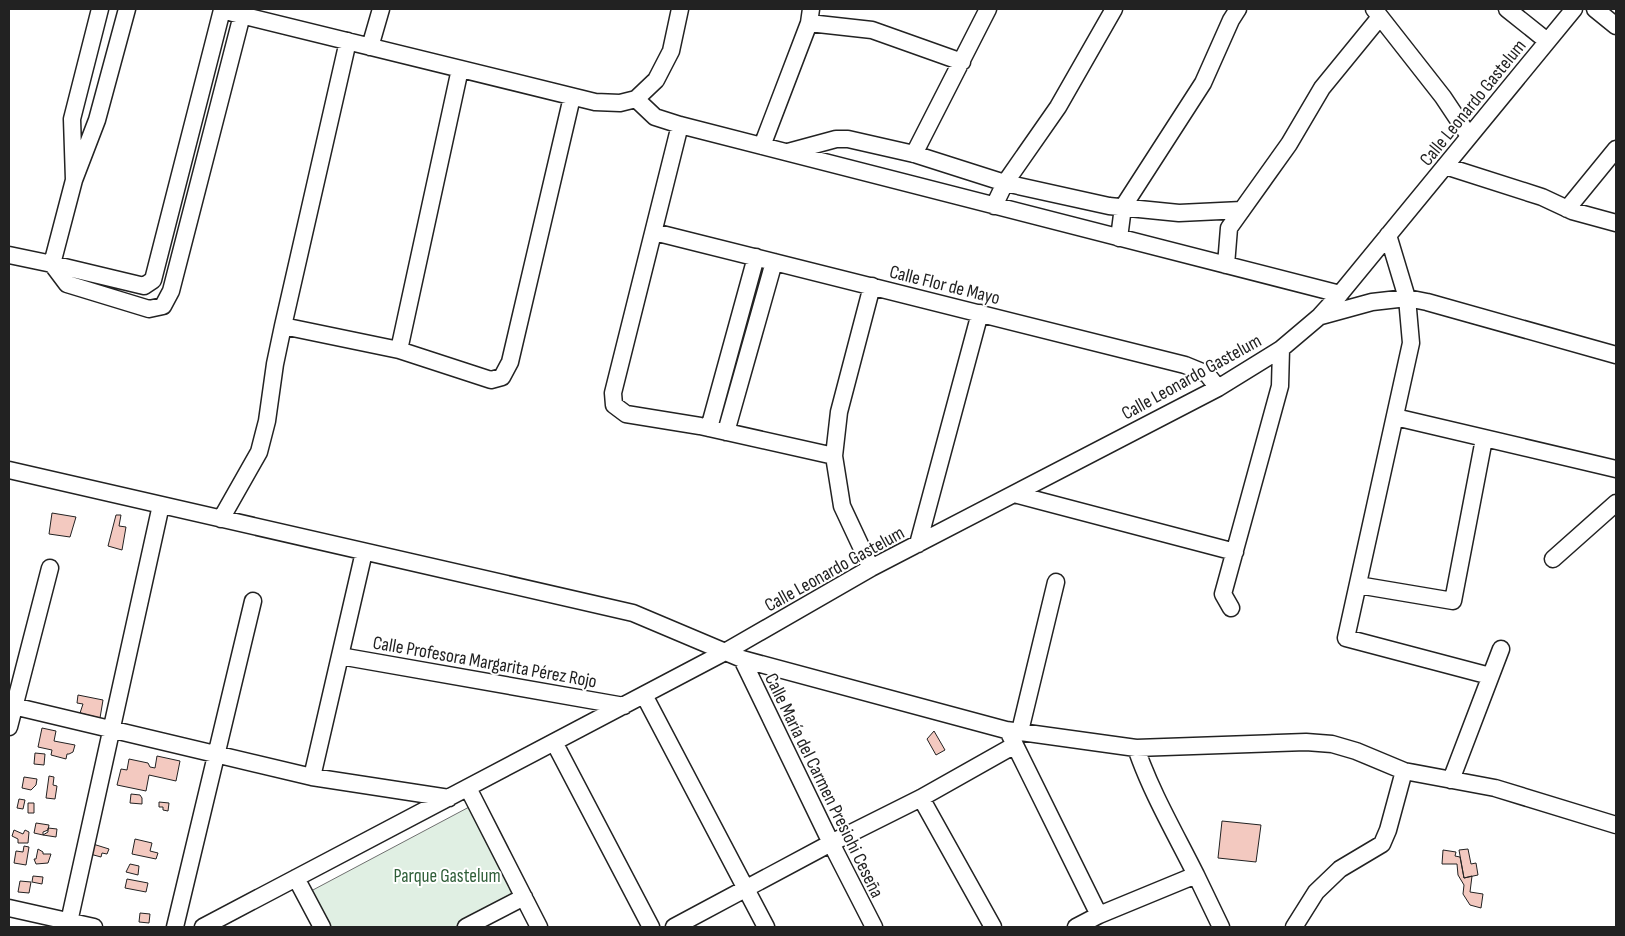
<svg xmlns="http://www.w3.org/2000/svg" width="1625" height="936" font-family="'Sofia Sans Condensed',sans-serif">
<rect width="100%" height="100%" fill="#fff"/>
<path fill="#e0efe3" stroke="#6f6f6f" d="M471,806L517,896L455,927H328L311,891Z"/>
<path fill="#f3c9c0" stroke="#222" d="M52,513L76,517L70,537L49,534Z
M116,515H121L119,526L126,527L122,550L108,546Z
M78,695L103,700L100,718L80,713L83,704L77,703Z
M42,728L56,731L54,741L75,745L73,752L69,754H67L66,759L51,755L52,750L38,747Z
M934,731L945,750L936,755L927,739Z
M35,753L45,754L44,765L34,764Z
M157,756L180,761L176,781L149,775L146,791L117,785L121,769L127,770L129,759L148,763L150,767L155,768Z
M49,776L54,777L53,785L57,786L55,799L46,798Z
M24,777L37,779L36,785L31,790L22,788Z
M131,794L140,795L142,798V804L130,803Z
M19,799L25,800L23,809L17,808Z
M159,802L169,803L168,811L163,810V807H159Z
M28,803H34V813H28Z
M1222,821L1261,825L1256,862L1218,858Z
M36,823L49,825L48,830L43,832V835L34,833Z
M48,828L57,829L56,837L43,835L48,832Z
M14,830L23,834L25,830L29,832L28,843H18V839L12,836Z
M135,839L152,843L150,851L158,853L156,859L132,854Z
M93,844L109,849L107,854L102,853L101,857L90,854Z
M24,846L29,847L26,865L14,863L16,851L23,852Z
M38,849L43,852V854H51L48,863L36,864L34,859H36Z
M1468,849L1471,864L1476,863L1478,875L1464,878L1459,850Z
M1443,850L1456,852L1455,856L1460,857L1464,878L1472,876L1470,892L1483,894L1481,908L1470,905L1463,894L1464,885L1458,875L1457,864H1442Z
M130,864L139,866L138,875L126,872Z
M33,876L43,877L42,884L32,882Z
M127,879L148,883L146,892L125,888Z
M20,881L31,882L29,893L18,892Z
M140,913L150,914L149,923L139,922Z"/>
<g fill="none" stroke-linecap="round" stroke-linejoin="round">
<g stroke="#222" stroke-width="19">
<path id="minor" d="M100,9L72,119L74,180L97,120L127,9
M1374,9L1443,97L1469,136
M1507,9L1547,41
M1595,9L1616,26
M222,10L153,280L144,286L52,264L67,284L149,309L163,306L171,291L242,15
M233,13L595,102L620,103L636,99L656,80L671,51L680,9
M809,23L872,30L962,62
M370,47L381,9
M636,99L655,117L680,125L1340,294
M680,125L613,393L614,405L626,414L700,426L834,456
M762,146L809,23L811,9
M788,152L836,139H848L914,154L1005,183L1109,206L1179,213L1242,210
M914,154L988,9
M1445,166L1542,197L1572,211L1616,223
M994,206L1005,183L1058,107L1114,9
M1567,209L1616,149
M654,232L1185,365L1207,374L1218,388
M1388,235L1407,298L1411,343L1346,638L1490,676
M1119,238L1123,207L1203,83L1231,20L1238,9
M9,255L52,264L74,180
M1226,265L1229,228L1289,144L1322,88L1380,17
M1321,316L1372,302L1407,298L1427,302L1616,355
M283,326L399,350L491,380L502,377L510,362L572,97
M399,350L460,69
M1395,417L1616,469
M709,428L756,257
M726,432L774,262
M9,470L633,613L742,659L1006,730L1136,748L1306,742L1332,744L1356,751L1404,771L1495,788L1616,825
M1014,494L1235,552
M221,519L259,452L267,421L275,364L283,326L348,41
M918,544L980,313
M1553,559L1616,503
M871,568L842,506L834,456L839,412L872,286
M1358,585L1453,601L1484,439
M1231,608L1223,594L1280,386L1281,349
M340,656L624,706
M742,659L831,843L874,927
M644,695L766,927
M9,705L312,777L449,798
M9,727L50,568
M1020,731L1056,582
M1010,735L1099,915
M554,742L651,927
M312,777L364,552
M1451,780L1501,649
M468,788L539,927
M921,798L993,927
M1196,875L1221,927
M296,878L322,927
M9,908L94,927
M69,922L161,505
M175,927L253,601
M203,927L725,652L871,568L1218,388L1281,349L1320,316L1340,294L1574,9
M466,927L524,897
M674,927L831,843L921,798L1015,745
M1076,927L1099,915L1196,875C1175,833 1151,792 1136,748
M1294,927L1316,892L1340,869L1382,844L1388,830L1404,771"/>
</g>
<use href="#minor" stroke="#fff" stroke-width="16"/>
</g>
<g text-anchor="middle" stroke-width="4" stroke-linejoin="round" paint-order="stroke">
<g font-size="19" fill="#222" stroke="#fff">
<text transform="translate(1472 102) rotate(-51)" y="7">Calle Leonardo Gastelum</text>
<text transform="translate(945 284) rotate(14)" y="7">Calle Flor de Mayo</text>
<text transform="translate(1191 376) rotate(-29)" y="7">Calle Leonardo Gastelum</text>
<text transform="translate(834 568) rotate(-29)" y="7">Calle Leonardo Gastelum</text>
<text transform="translate(485 661) rotate(10)" y="7">Calle Profesora Margarita Pérez Rojo</text>
<text transform="translate(825 785) rotate(64)" y="7">Calle María del Carmen Presiohi Ceseña</text>
</g>
<g font-size="19" fill="#2f5e38" stroke="#fff">
<text x="447" y="882">Parque Gastelum</text>
</g>
</g>
<rect width="1625" height="936" fill="none" stroke="#222222" stroke-width="20"/>
</svg>
